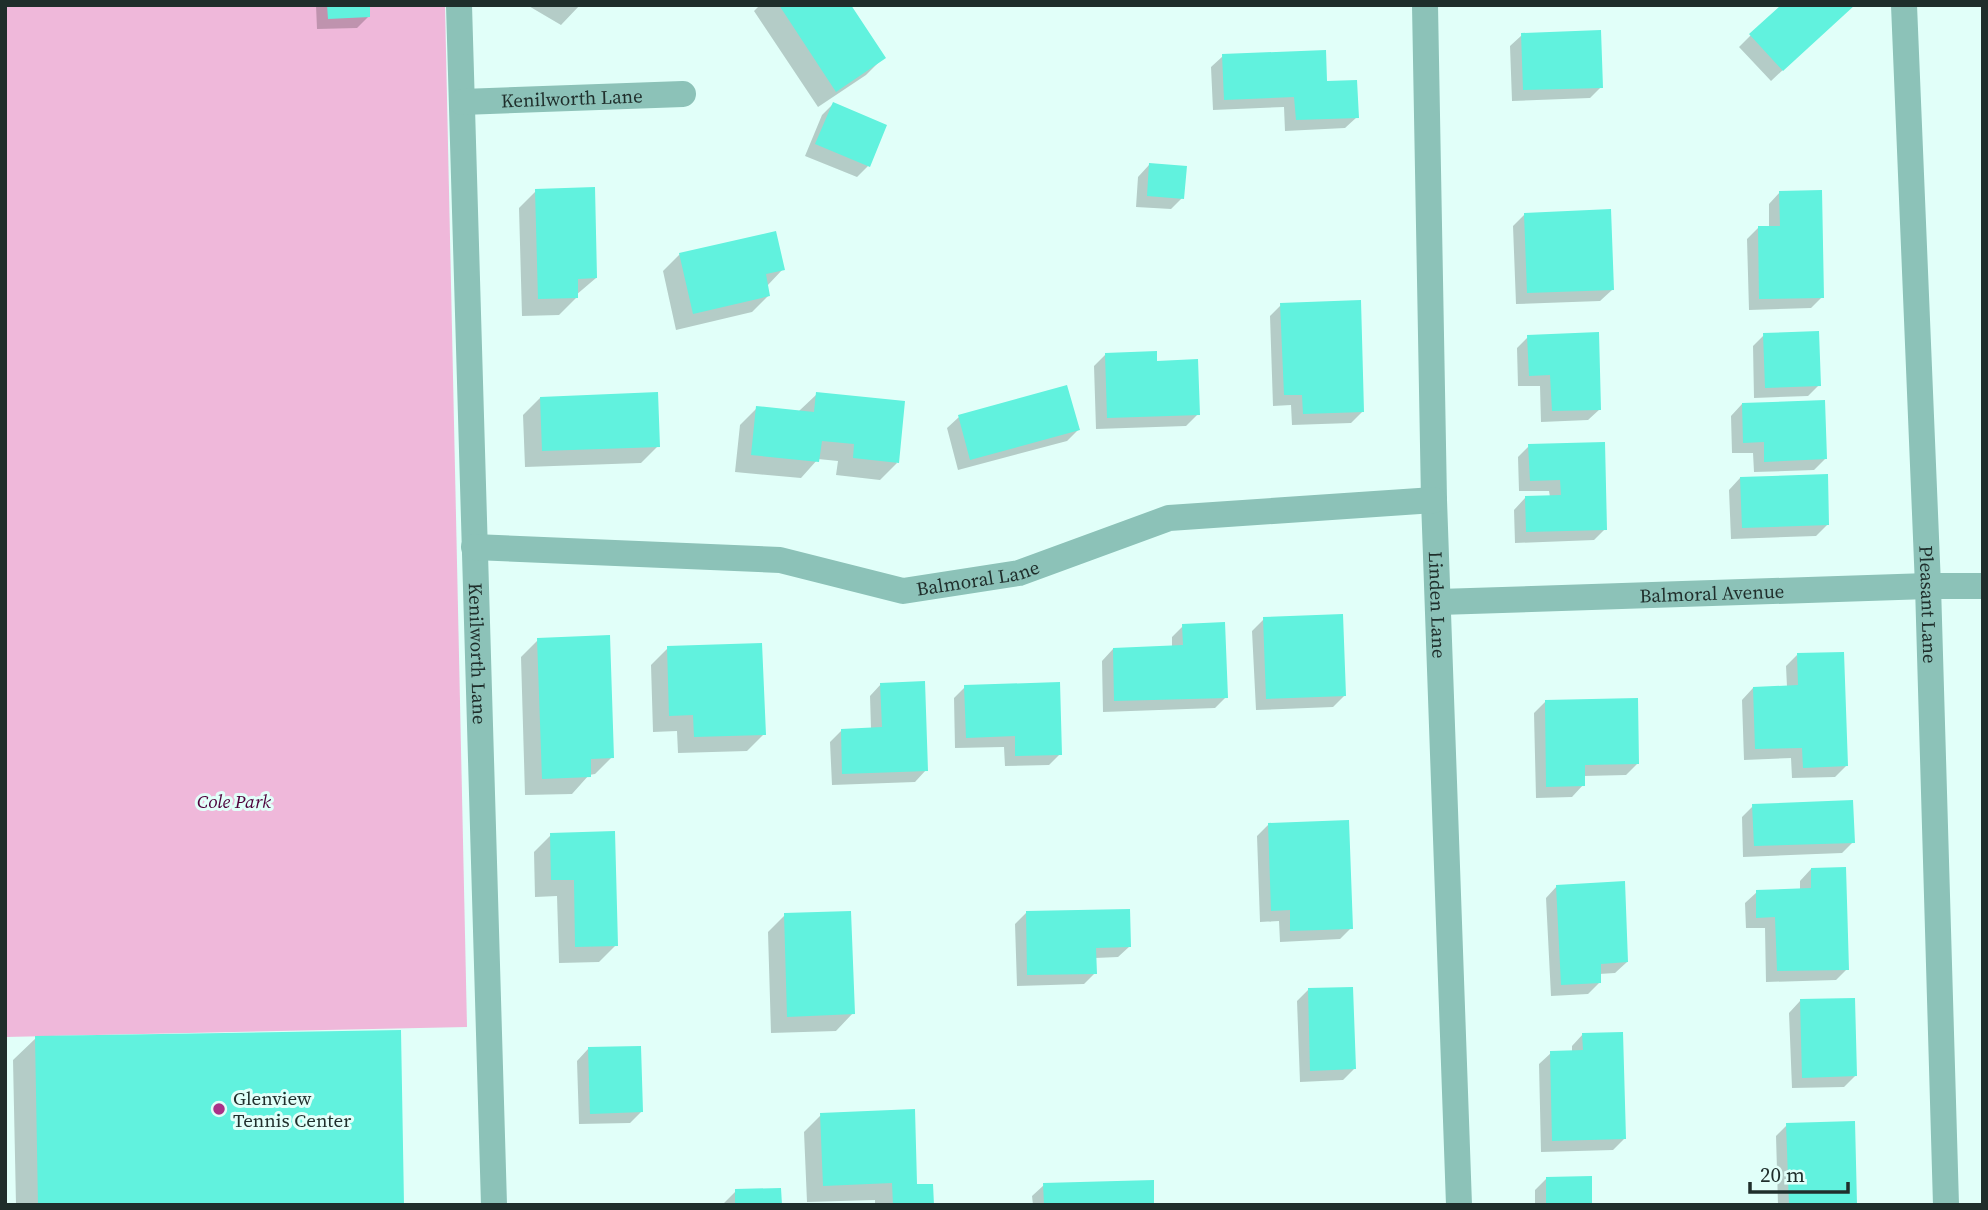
<svg xmlns="http://www.w3.org/2000/svg" width="1988" height="1210" font-family="'Source Serif 4',serif">
<rect width="100%" height="100%" fill="#e1fff9"/>
<path fill="#efb8da" d="M5,5H445L467,1027L5,1037Z"/>
<path fill="#0003" d="M316,5H368V17L357,28L317,29Z
M527,5H580L561,25Z
M760,5H849L883,58L866,75L818,107L754,11Z
M1844,13L1771,81L1739,47L1751,35Z
M1522,35L1601,87L1590,98L1512,101L1510,46Z
M1223,56L1325,83L1357,117L1345,128L1285,131L1284,107L1213,110L1211,67Z
M833,104L868,166L857,177L805,156L822,115Z
M1149,165L1182,198L1171,209L1136,207L1138,177Z
M536,191L596,278L576,295V298L559,315L522,316L519,208Z
M1780,192L1822,297L1811,308L1749,310L1747,239L1758,228L1769,227V204Z
M1525,214L1612,290L1600,301L1516,304L1513,226Z
M680,254L783,269L767,286L769,295L752,312L676,330L663,271Z
M1281,305L1363,411L1351,423L1292,425L1291,405L1273,406L1270,316Z
M1764,335L1819,385L1808,396L1754,398L1753,346Z
M1528,337L1600,409L1588,420L1541,422L1540,386H1518L1517,348Z
M1105,355L1156,363L1198,414L1186,426L1096,429L1094,366Z
M817,394L897,463L880,480L836,475L838,461L818,459L801,478L735,472L740,425L757,408L799,411Z
M540,398L658,446L641,463L525,467L523,415Z
M1742,404L1825,459L1814,470L1754,472L1753,453H1732L1731,416Z
M959,417L1078,430L1067,441L958,470L947,428Z
M1529,446L1605,529L1594,540L1515,543L1514,510L1525,498L1550,497L1549,491H1519L1518,457Z
M1740,478L1828,524L1816,536L1731,539L1729,490Z
M1264,619L1345,695L1333,707L1256,710L1252,631Z
M1183,626L1226,697L1215,708L1103,712L1102,661L1113,649L1172,647V637Z
M538,640L612,757L595,774L589,775L572,794L525,795L521,657Z
M668,648L764,734L747,751L678,753L677,731L653,732L651,665Z
M1797,655L1846,766L1835,777L1792,778L1791,758L1744,760L1742,700L1753,688L1787,687L1786,666Z
M881,684L926,770L915,782L832,785L830,742L842,730L871,729L870,696Z
M965,687L1060,754L1049,765L1005,766L1004,747L955,748L954,698Z
M1546,701L1637,764L1626,775L1583,776V785L1572,797L1536,798L1534,713Z
M1753,806L1853,842L1842,853L1743,857L1742,817Z
M1269,824L1351,928L1340,939L1280,942L1279,921L1260,922L1257,836Z
M551,835L616,945L599,962L559,963L557,896L535,897L534,852Z
M1811,869L1847,969L1836,980L1766,982L1765,928H1746L1745,903L1757,892L1800,890V881Z
M1557,886L1627,962L1615,973L1599,974V983L1588,994L1551,996L1546,898Z
M1026,913L1130,946L1118,957L1095,958V973L1084,984L1017,986L1015,924Z
M785,915L853,1013L836,1031L771,1033L768,932Z
M1308,990L1354,1069L1343,1080L1300,1082L1297,1001Z
M1800,1001L1856,1075L1844,1087L1792,1088L1789,1013Z
M1583,1034L1624,1139L1613,1150L1541,1152L1539,1064L1551,1053L1572,1052V1046Z
M36,1038L403,1205H16L13,1060Z
M588,1049L642,1111L630,1123L579,1124L577,1061Z
M821,1115L916,1186L932,1205H875V1200L807,1202L804,1132Z
M1787,1125L1856,1205H1778L1776,1136Z
M1546,1179L1590,1205H1535V1190Z
M1044,1185L1153,1205H1033L1032,1196Z
M736,1191L780,1205H722Z"/>
<path fill="#61f2de" d="M327,5H370V17L328,19Z
M779,5H851L886,58L836,92Z
M1781,5H1855L1783,71L1749,34Z
M1601,30L1603,88L1523,90L1521,33Z
M1326,50L1327,81L1357,80L1359,118L1296,120L1294,97L1224,100L1222,54Z
M833,102L887,125L870,167L815,144Z
M1149,163L1187,166L1184,199L1147,196Z
M595,187L597,278L578,279V298L538,299L535,189Z
M1822,190L1824,298L1759,299L1758,226H1780L1779,191Z
M1611,209L1614,290L1527,293L1524,213Z
M776,231L785,270L766,274L770,296L693,314L679,253Z
M1361,300L1364,412L1303,414L1302,395H1284L1280,303Z
M1819,331L1821,386L1765,388L1763,333Z
M1599,332L1601,410L1552,411L1550,375L1529,376L1527,335Z
M1157,351V361L1198,359L1200,415L1107,418L1105,353Z
M1067,385L1080,430L970,460L958,415Z
M658,392L660,447L542,451L540,397Z
M816,392L905,401L899,463L853,458L854,444L822,441L819,462L751,455L756,406L814,412Z
M1825,400L1827,459L1764,462V442L1743,443L1742,403Z
M1605,442L1607,530L1526,532L1525,496L1561,495L1560,480L1530,481L1528,444Z
M1828,474L1829,525L1742,528L1740,477Z
M1343,614L1346,696L1266,699L1263,617Z
M1225,622L1228,698L1114,701L1113,648L1183,645L1182,624Z
M610,635L614,758L591,759V777L542,779L537,638Z
M762,643L766,735L694,737L693,715L669,716L667,646Z
M1844,652L1848,766L1803,768L1802,748L1755,749L1753,687L1798,685L1797,653Z
M925,681L928,771L842,774L841,729L882,727L880,683Z
M1060,682L1062,755L1015,756V736L966,738L964,685Z
M1638,698L1639,764L1585,765V786L1546,787L1545,700Z
M1853,800L1855,843L1754,846L1752,804Z
M1349,820L1353,929L1290,931V910L1271,911L1268,823Z
M615,831L618,946L575,947L574,880H551L550,833Z
M1846,867L1849,970L1777,971L1775,917L1756,918V890L1811,888V868Z
M1625,881L1628,962L1601,964V983L1561,985L1556,885Z
M1130,909L1131,947L1096,948L1097,974L1027,975L1026,911Z
M851,911L855,1014L787,1017L784,913Z
M1353,987L1356,1069L1310,1071L1308,988Z
M1855,998L1857,1076L1802,1078L1800,999Z
M401,1030L404,1205H38L35,1036Z
M1623,1032L1626,1139L1552,1141L1550,1051L1583,1050L1582,1033Z
M641,1046L643,1112L590,1114L588,1047Z
M915,1109L917,1184H933L934,1205H893L892,1183L823,1186L820,1113Z
M1855,1121L1857,1205H1789L1786,1123Z
M1592,1176V1205H1546V1177Z
M1154,1180V1205H1044L1043,1183Z
M781,1188L782,1205H735V1189Z"/>
<g fill="none" stroke-linecap="round" stroke-linejoin="round">
<g stroke="#8cc2b8" stroke-width="26">
<path id="s1" d="M459,5L494,1205"/>
<path id="s2" d="M1425,5L1434,500L1459,1205"/>
<path id="s3" d="M1904,5L1928,586L1946,1205"/>
<path id="s4" d="M462,102L683,94"/>
<path id="s5" d="M474,547L780,560L903,591L1019,573L1169,518L1434,500"/>
<path id="s6" d="M1439,602L1928,586H1983"/>
</g>
</g>
<circle fill="#a93288" stroke="#e1fff9" stroke-width="2.5" cx="219" cy="1109" r="7"/>
<g text-anchor="middle" stroke-width="6" stroke-linejoin="round" paint-order="stroke">
<g font-size="19" fill="#1f2e2b" stroke="#e1fff9">
<text dy="7" stroke="none"><textPath href="#s4" startOffset="110">Kenilworth Lane</textPath></text>
<text dy="7" stroke="none"><textPath href="#s5" startOffset="509">Balmoral Lane</textPath></text>
<text dy="7" stroke="none"><textPath href="#s6" startOffset="273">Balmoral Avenue</textPath></text>
<text dy="7" stroke="none"><textPath href="#s2" startOffset="600">Linden Lane</textPath></text>
<text dy="7" stroke="none"><textPath href="#s3" startOffset="600">Pleasant Lane</textPath></text>
<text dy="7" stroke="none"><textPath href="#s1" startOffset="649">Kenilworth Lane</textPath></text>
</g>
<g font-size="19" font-style="italic" fill="#4e003b" stroke="#e1fff9">
<text x="234" y="808">Cole Park</text>
</g>
<g font-size="19" fill="#1f2e2b" stroke="#e1fff9" text-anchor="start">
<text x="233" y="1105">Glenview<tspan x="233" dy="22">Tennis Center</tspan></text>
</g>
</g>
<rect width="1988" height="1210" fill="none" stroke="#1f2e2b" stroke-width="14"/>
<path d="M1750 1182v10h98v-10" fill="none" stroke="#1f2e2b" stroke-width="3.5"/>
<text x="1760" y="1182" font-size="21" fill="#1f2e2b" stroke="#e1fff9" stroke-width="5" paint-order="stroke">20 m</text>
</svg>
